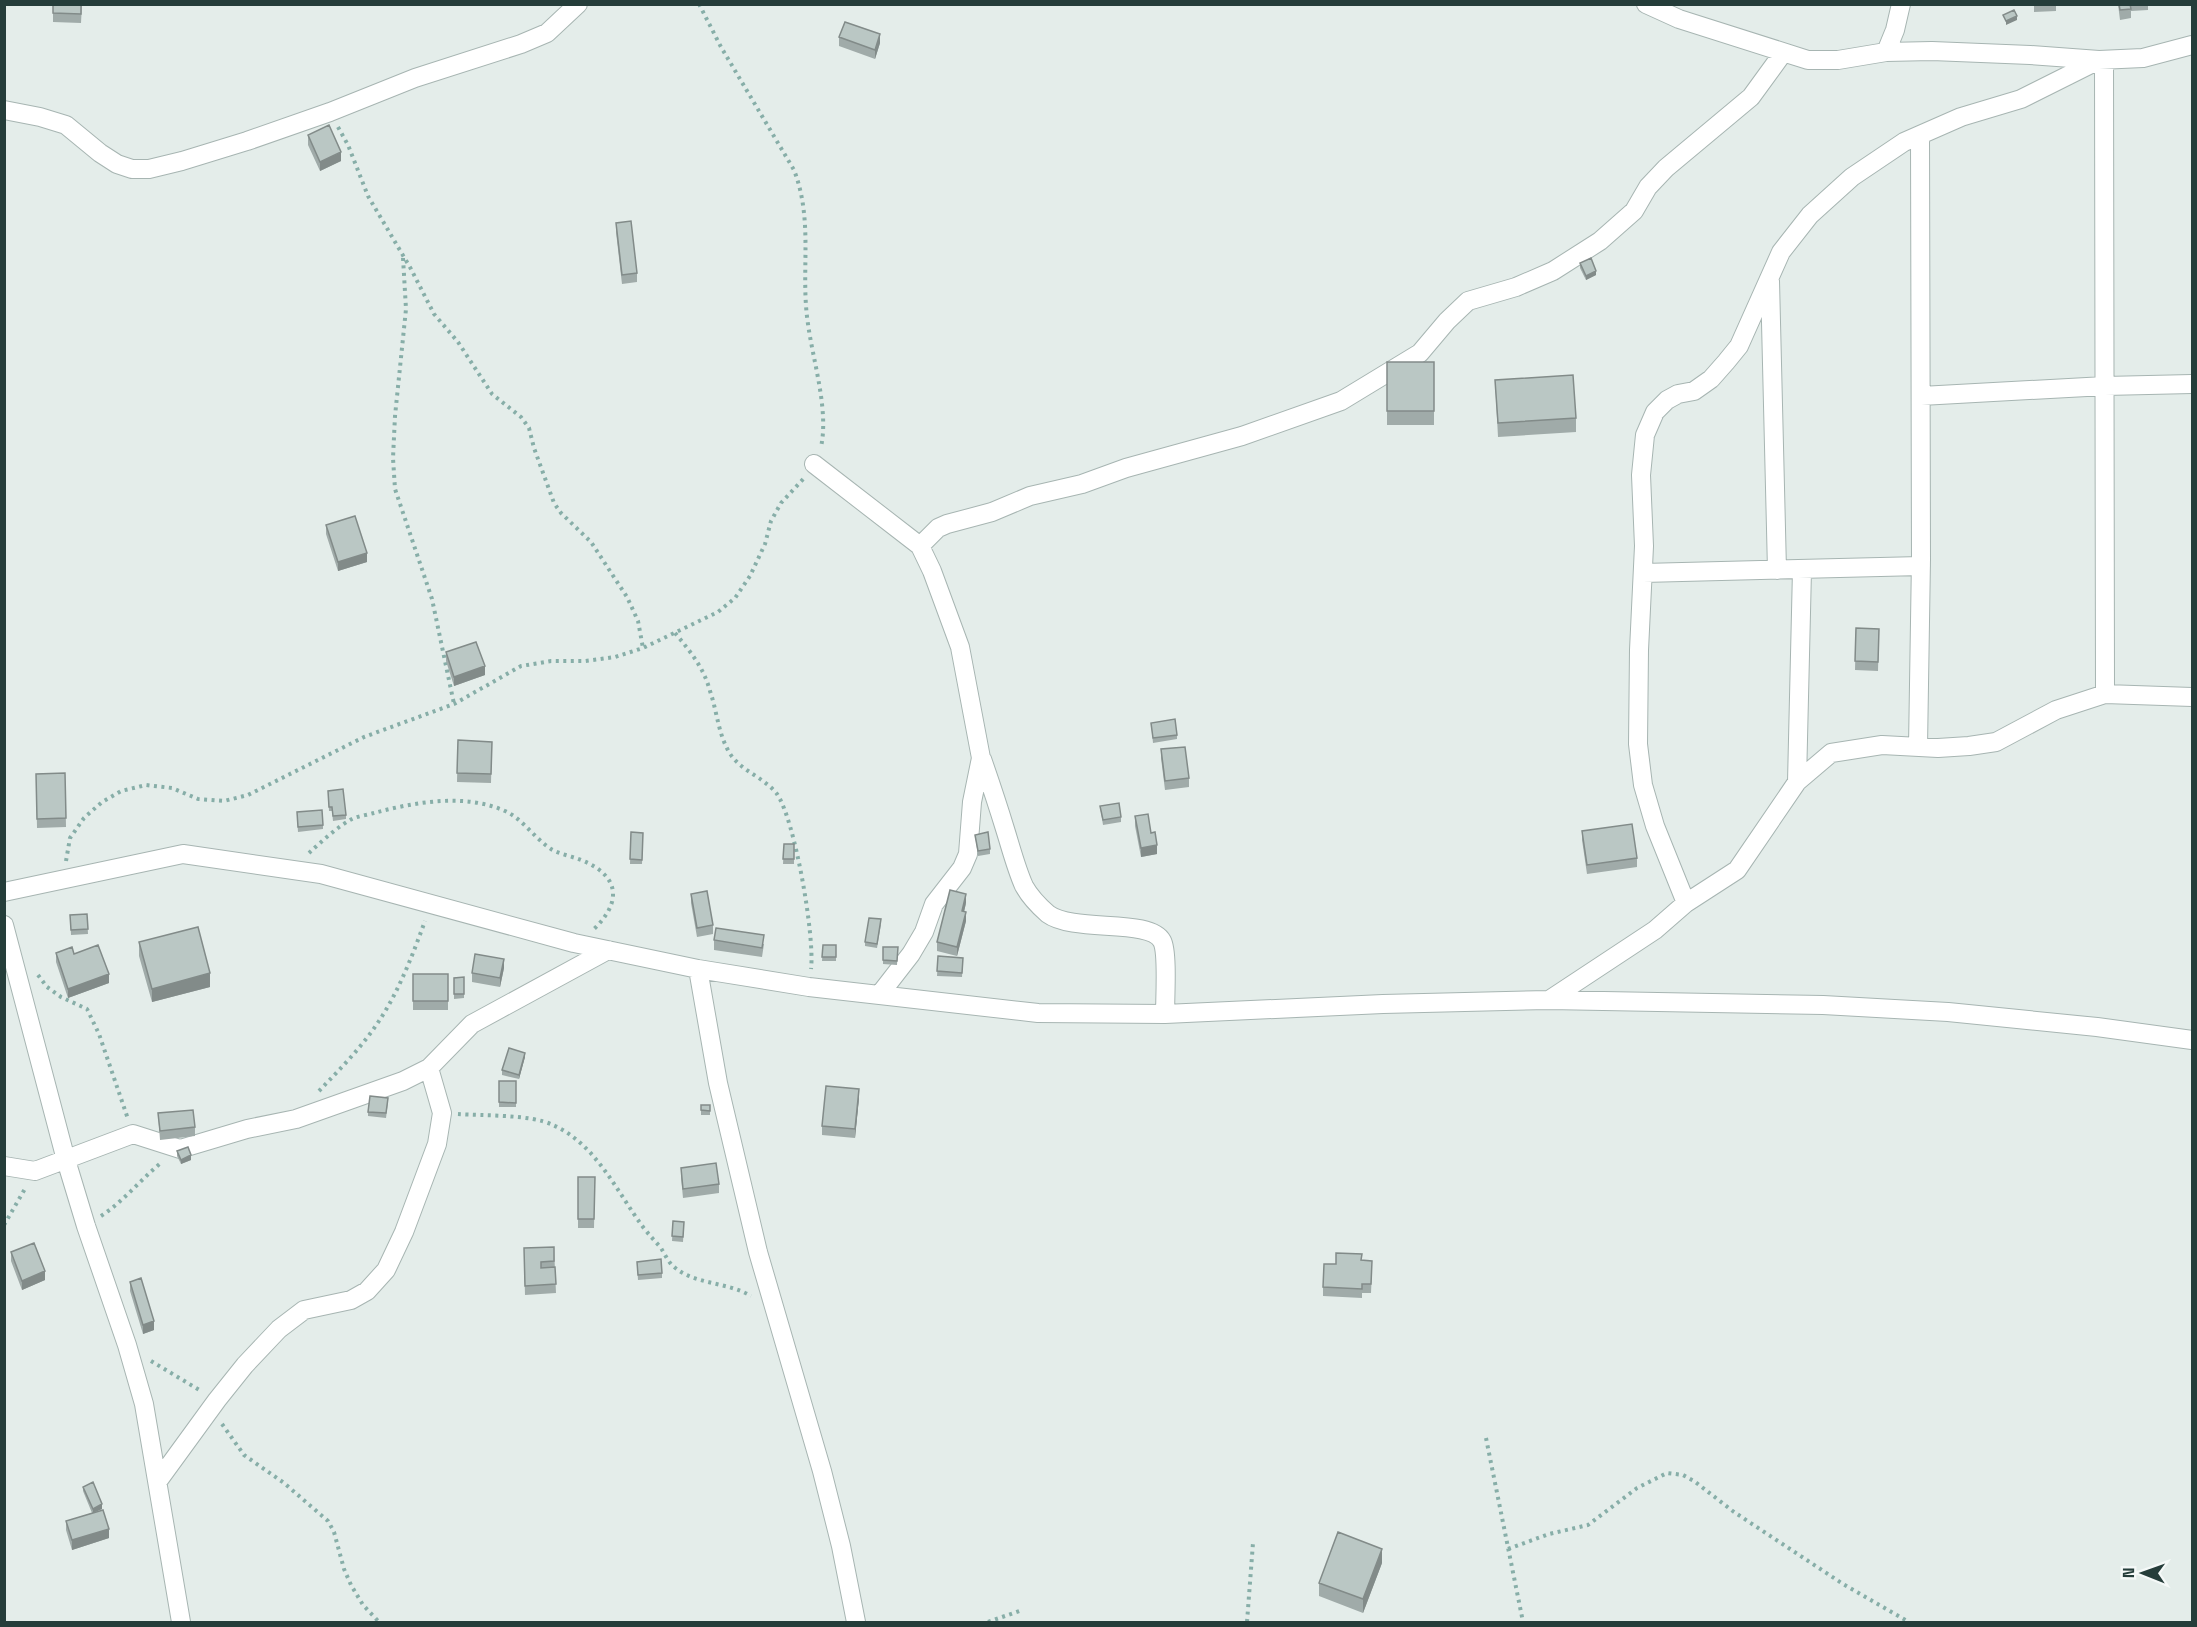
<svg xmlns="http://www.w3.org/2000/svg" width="2197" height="1627" font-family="'Space Grotesk',sans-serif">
<rect width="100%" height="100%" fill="#e4edea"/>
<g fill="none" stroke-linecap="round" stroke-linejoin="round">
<g stroke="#a7b5b2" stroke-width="20">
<path id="minor" d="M1646,4L1679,19L1808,60H1838L1886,52L1932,51L2030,55L2099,60L2143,58L2192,45
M1886,52L1895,30L1901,4
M2104,60L2105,694
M4,110L40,117L66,125L100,153L117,164L132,169H149L182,161L247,141L330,112L415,78L521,44L547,33L578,4
M1770,281L1777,570
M1921,396L2105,386L2192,384
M814,464L920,546L932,571L960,647L981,758L972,802L968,854L962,868L934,904L924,932L911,954L880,994
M920,546L938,528L947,524L992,512L1030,496L1082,484L1126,468L1242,436L1341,401L1420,353L1447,321L1468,301L1516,287L1553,271L1600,241L1634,211L1648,187L1666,168L1751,97L1783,53
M1643,573L1921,566
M1918,747L1921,559L1920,135
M982,759C990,782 998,806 1005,829C1011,848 1016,868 1024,886C1029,895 1040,907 1048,914C1074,933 1150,918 1162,941C1168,952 1165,999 1165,1014
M1797,782L1802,570
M4,892L183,854L321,874L574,943L698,969L809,987L1038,1013L1165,1014L1383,1004L1549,1000L1823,1005L1948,1012L2097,1027L2192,1040
M1686,903L1655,826L1643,785L1638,744L1639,650L1644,546L1641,475L1645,435L1655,412L1667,400L1678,394L1694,391L1711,379L1726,362L1739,346L1781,252L1810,215L1852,177L1904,142L1961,117L2021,99L2099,60
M4,925L66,1160L86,1226L127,1345L144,1404L181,1622
M698,969L718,1083L758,1252L822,1471L841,1546L856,1622
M1549,1000L1655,930L1686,903L1737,870L1797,782L1831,753L1882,745L1938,748L1969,746L1996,742L2056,710L2105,694L2192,697
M4,1166L35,1171L133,1134L180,1149L247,1129L296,1119L403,1081L429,1068L472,1024L608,950
M158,1481L217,1400L245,1365L279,1329L304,1310L351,1300L367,1291L386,1270L404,1232L437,1144L442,1113L429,1068"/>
</g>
<path stroke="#87aea8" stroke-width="4" stroke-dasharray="3 4.5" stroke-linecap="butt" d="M699,4L721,47L794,170C814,222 800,272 808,324C813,361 829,410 821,447
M338,127L348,145L368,196L411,269L434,314L458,342L492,394L521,417L529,428L534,448L554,503L561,513L591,542L627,597L638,621L643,648
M403,258L406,309L395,416L393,458L395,489L432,599L454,704
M675,633C690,651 704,668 710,691C717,711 718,733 729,752C740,771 764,777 777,794C795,820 815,937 811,969
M309,853C321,842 337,827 352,819C358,816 367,815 374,813C415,802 465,793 505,811C523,819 534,838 551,849C559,854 571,856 581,860C619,875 623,901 594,929
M66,861L70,838L84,818L102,802L121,791L146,785L172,788L198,799L224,801L248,795L364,737L454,704L521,666L551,661H585L615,657L643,648L718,612L735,598L750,576L765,544L771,521L781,503L805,477
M38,975L47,987L61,997L87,1009L99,1034L128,1119
M319,1091C340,1069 362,1047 379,1021C399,991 413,954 425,921
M458,1114C484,1116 530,1114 553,1125C596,1144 617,1192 643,1227C649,1235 655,1241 661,1248C664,1253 667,1259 671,1264C691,1285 726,1281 751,1296
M101,1216C124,1201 141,1179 162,1162
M4,1225L26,1187
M151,1361L201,1391
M222,1424L244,1455L284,1483L328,1521L334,1532L344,1569L351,1585L363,1605L379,1622
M1486,1438L1523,1622
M1508,1549L1549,1534L1588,1525L1637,1488L1667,1473L1683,1475L1694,1481L1734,1512L1843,1584L1909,1622
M988,1622L1022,1610
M1247,1622L1253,1543"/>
<use href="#minor" stroke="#fff" stroke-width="18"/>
</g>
<path fill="#a0aba9" d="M53,4H82L81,23L53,22Z
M2034,4H2056V11L2034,12Z
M2118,4H2148V10L2131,11V18L2120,20Z
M839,37L880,43L875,59L839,46Z
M308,135L341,161L320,171L308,145Z
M616,223L637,273V282L622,284L616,232Z
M1580,263L1596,275L1586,280L1580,268Z
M1387,362H1434V425H1387Z
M1495,380L1576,418V432L1498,437Z
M326,525L367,562L338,571L326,534Z
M1856,628L1879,629L1878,671L1855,670Z
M446,652L485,675L454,686L446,661Z
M1151,723L1177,735V739L1153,743Z
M458,740L492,742L491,783L457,782Z
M1161,749L1189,778V787L1165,790L1161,758Z
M65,773L66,827L37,828L36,774Z
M328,791L346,815V819L333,821L332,811H329Z
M1100,806L1121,817V822L1103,825Z
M1135,816L1151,833L1157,854L1141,857L1135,826Z
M297,817L323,825V829L298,832Z
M1582,831L1637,858V867L1587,874L1582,840Z
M631,832L643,833L642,864H630Z
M975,835L990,849V854L978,856Z
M784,844H794V864H783Z
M691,894L713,925V934L697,937L691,903Z
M966,903L964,912L966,921L957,956L937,951V942Z
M87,914L88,934L71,935L70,915Z
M881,924L877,948L865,946V942Z
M714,940L764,944L762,957L714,950Z
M139,942L210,987L152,1002L139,956Z
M823,945H836V961H822Z
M883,947H898L897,965L883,964Z
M56,953L74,954L109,983L68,998L56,962Z
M938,956L963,958L962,977L937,976Z
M504,968L500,987L472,982V973Z
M413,974H448V1010H413Z
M464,977V998L454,999V978Z
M525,1057L519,1079L502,1075V1070Z
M499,1081H516V1107H499Z
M859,1098L855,1138L822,1135V1126Z
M388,1102L386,1118L368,1116V1112Z
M701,1105H710V1115H701Z
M158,1113L195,1127V1136L160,1140Z
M177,1151L191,1160L181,1164L177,1156Z
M681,1168L719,1184V1193L683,1198L681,1177Z
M578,1177H595L594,1228H578Z
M673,1221L684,1222L683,1242L672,1241Z
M554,1247L556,1293L525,1295L524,1257Z
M11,1252L45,1280L22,1290L11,1261Z
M1362,1260L1372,1270L1371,1293H1362V1298L1323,1296V1287L1336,1264Z
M637,1262L662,1273V1278L638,1280Z
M130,1282L154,1330L143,1334L130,1291Z
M83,1487L102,1509L94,1512L109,1538L72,1550L66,1530V1521L92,1513L83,1491Z
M1382,1563L1363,1613L1319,1596V1583Z"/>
<path fill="#828b89" d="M2017,16V20L2006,25V21Z
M880,34V43L875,59V50Z
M341,152V161L320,171V162Z
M1596,271V275L1586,280V276Z
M367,553V562L338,571V562Z
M485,666V675L454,686V677Z
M1157,845V854L1141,857V848Z
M966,894V903L962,920V911Z
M966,912V921L957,956V947Z
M504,959V968L500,987V978Z
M210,973V987L152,1002V989Z
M109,974V983L68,998V989Z
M525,1053V1057L519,1079V1075Z
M859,1089V1098L855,1138V1129Z
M191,1155V1160L181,1164V1160Z
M45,1271V1280L22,1290V1281Z
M154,1321V1330L143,1334V1325Z
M102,1504V1509L93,1513V1509Z
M109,1529V1538L72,1550V1540Z
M1382,1549V1563L1363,1613V1599Z"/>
<path fill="#bac7c4" stroke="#828b89" stroke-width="1.5" d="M53,4H81V14L53,13Z
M2119,4H2130L2131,9L2120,10Z
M2014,10L2017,16L2006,21L2003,15Z
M845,22L880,34L875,50L839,37Z
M329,125L341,152L320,162L308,135Z
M631,221L637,273L622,275L616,223Z
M1591,258L1596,271L1586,276L1580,263Z
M1387,362H1434V411H1387Z
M1573,375L1576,418L1498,423L1495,380Z
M355,516L367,553L338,562L326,525Z
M1856,628L1879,629L1878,662L1855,661Z
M476,642L485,666L454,677L446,652Z
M1175,719L1177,735L1153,738L1151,723Z
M458,740L492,742L491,774L457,773Z
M1185,747L1189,778L1165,781L1161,749Z
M65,773L66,818L37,819L36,774Z
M343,789L346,815L333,816L332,807H329L328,791Z
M1119,803L1121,817L1103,820L1100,806Z
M322,810L323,825L298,827L297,812Z
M1148,814L1151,833L1155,832L1157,845L1141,848L1135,816Z
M1632,824L1637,858L1587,865L1582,831Z
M631,832L643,833L642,860L630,859Z
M988,832L990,849L978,851L975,835Z
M784,844H794V859H783Z
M950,890L966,894L962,911L966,912L957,947L937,942Z
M707,891L713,925L697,928L691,894Z
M87,914L88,929L71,930L70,915Z
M869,918L881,919L877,944L865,942Z
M198,927L210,973L152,989L139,942Z
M716,928L764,935L762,948L714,940Z
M98,945L109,974L68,989L56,953L72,947L74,954Z
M823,945H836V957H822Z
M883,947H898L897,961L883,960Z
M475,954L504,959L500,978L472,973Z
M938,956L963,958L962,973L937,971Z
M413,974H448V1001H413Z
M464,977V994H454V978Z
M509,1048L525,1053L519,1075L502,1070Z
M499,1081H516V1103L499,1102Z
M826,1086L859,1089L855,1129L822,1126Z
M370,1096L388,1098L386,1113L368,1112Z
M701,1105H710V1111L701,1110Z
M193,1110L195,1127L160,1131L158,1113Z
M188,1147L191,1155L181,1160L177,1151Z
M716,1163L719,1184L683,1189L681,1168Z
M578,1177H595L594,1219H578Z
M673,1221L684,1222L683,1237L672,1236Z
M34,1243L45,1271L22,1281L11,1252Z
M554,1247V1261L541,1262V1268L555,1267L556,1284L525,1286L524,1248Z
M1336,1253L1362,1254L1361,1260L1372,1261L1371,1284H1362V1289L1323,1287L1324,1264H1336Z
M661,1259L662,1273L638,1275L637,1262Z
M141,1278L154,1321L143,1325L130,1282Z
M93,1482L102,1504L93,1509L83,1487Z
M103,1510L109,1529L72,1540L66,1521Z
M1338,1532L1382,1549L1363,1599L1319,1583Z"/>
<rect width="2197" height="1627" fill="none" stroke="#253d3a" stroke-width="12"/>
<g transform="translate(2143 1573) rotate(271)" stroke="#f5f9f8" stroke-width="4.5" paint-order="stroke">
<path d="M0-4.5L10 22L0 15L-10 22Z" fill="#253d3a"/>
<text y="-9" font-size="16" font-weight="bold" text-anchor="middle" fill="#253d3a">N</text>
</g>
</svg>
